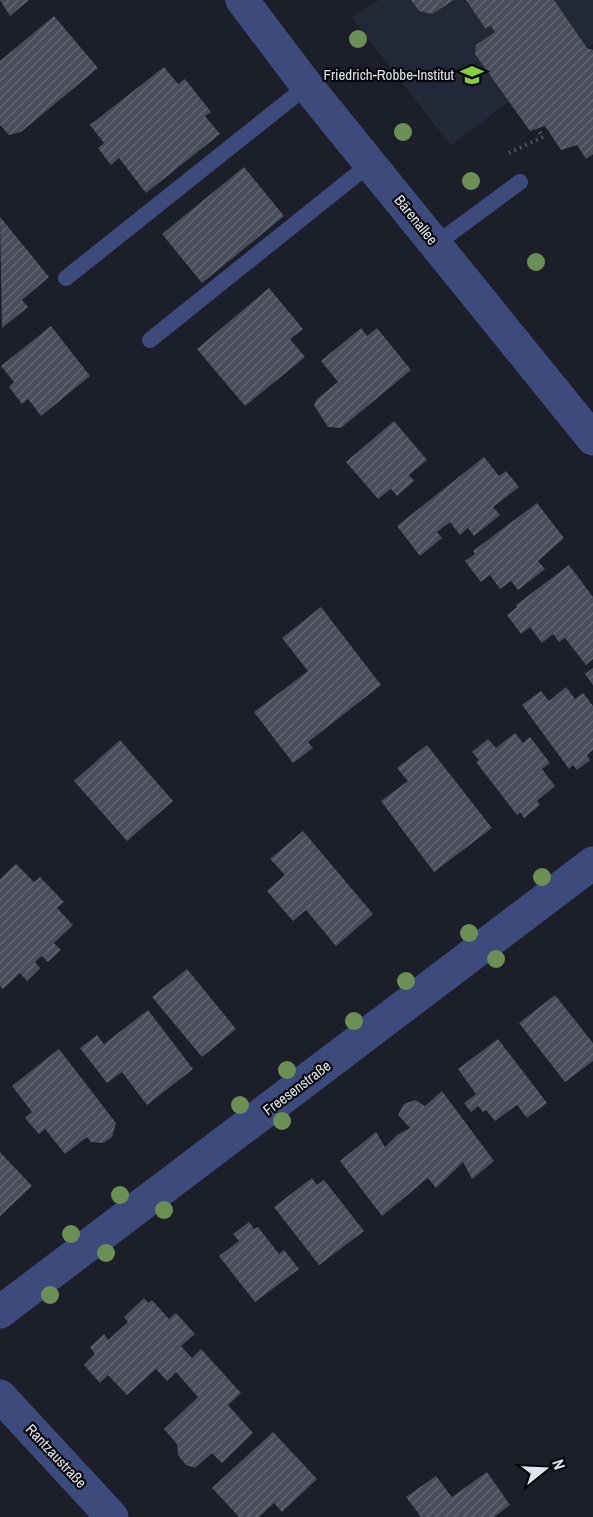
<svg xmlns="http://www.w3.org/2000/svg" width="593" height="1517" font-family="'Archivo Narrow',sans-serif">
<defs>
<pattern id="building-hatch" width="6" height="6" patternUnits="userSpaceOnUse" patternTransform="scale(1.5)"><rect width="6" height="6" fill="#494d59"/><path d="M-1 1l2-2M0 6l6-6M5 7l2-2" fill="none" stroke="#636671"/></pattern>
</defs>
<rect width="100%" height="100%" fill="#1c1f2a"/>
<path fill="#232838" d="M379,0H593V44L508,102L451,146L352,18Z"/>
<path fill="url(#building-hatch)" d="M0,0H29L10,16Z
M411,0H454L432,14L419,11Z
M466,0H554L587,48L593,50V154L586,159L577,145L561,150L545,126L530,131L475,54L476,45L495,32L491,26L485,28Z
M54,16L98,68L21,132L9,135L0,125V61Z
M164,67L178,84L185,79L211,112L205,116L220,134L146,193L119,158L111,165L98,148L104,143L90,125Z
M244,167L284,216L202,283L162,234Z
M0,217L49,277L22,300L28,307L2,328Z
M269,288L303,329L290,339L305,357L245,406L197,349Z
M51,326L90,376L41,416L28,399L22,404L9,387L14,382L1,366Z
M361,328L367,336L377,328L411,370L341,428L328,427L314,405L317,399L338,382L321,361Z
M394,421L427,460L409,475L414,481L397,496L391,489L378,499L346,462Z
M484,457L499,476L506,471L519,487L493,507L500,515L474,536L468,528L460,535L450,522L437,532L442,538L420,556L397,526Z
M537,503L564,538L538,561L545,569L518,590L511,581L500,589L490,575L481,582L465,561L475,554L473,551Z
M569,565L593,597V659L586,665L565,638L559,642L553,634L542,643L530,627L521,634L507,615L517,607L516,605Z
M321,607L381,685L308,742L313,748L293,763L254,712L308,671L282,638Z
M593,668V685L585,674Z
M566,687L575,699L583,693L593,706V750L587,755L590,760L577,770L573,765L569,769L522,705L541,691L549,701Z
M515,733L523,743L530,737L550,763L542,769L555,786L537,801L540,805L524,818L520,812L517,815L476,762L479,760L472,752L488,739L496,748Z
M120,740L173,801L127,841L74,781Z
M427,745L492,828L434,872L381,801L408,781L397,768Z
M303,831L373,914L336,946L306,910L293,921L267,891L285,875L270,859Z
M16,864L34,882L40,877L64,902L57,908L73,925L54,943L61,950L48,962L42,956L35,962L40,968L27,981L20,973L3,989L0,986V879Z
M187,969L236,1029L202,1057L152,997Z
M555,995L593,1043V1061L565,1082L519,1023Z
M148,1010L193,1069L147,1105L122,1072L107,1083L80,1048L97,1035L104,1044Z
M498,1039L547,1103L527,1118L517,1105L495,1121L486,1110L483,1112L478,1106L471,1112L464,1103L476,1094L458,1069Z
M59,1049L116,1123L112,1137L103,1143L91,1142L87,1137L65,1154L45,1129L39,1134L25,1118L32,1112L12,1086Z
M442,1091L494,1161L472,1179L463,1162L436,1188L428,1178L382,1216L340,1161L376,1132L385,1147L397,1135L410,1128L398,1115L404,1104L415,1100L425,1106Z
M0,1152L32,1186L0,1216Z
M312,1178L317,1185L324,1180L364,1231L319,1265L274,1207Z
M249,1222L254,1229L258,1227L279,1254L284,1250L299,1269L255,1302L219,1256L239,1241L233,1234Z
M144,1298L148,1303L152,1300L169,1319L176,1313L195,1334L181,1346L192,1358L201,1349L241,1393L228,1405L253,1433L222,1463L212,1453L195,1468L186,1465L178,1455L177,1444L164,1429L198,1397L176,1372L167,1381L156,1369L127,1395L108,1375L100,1383L84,1365L95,1354L90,1347L104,1334L108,1340L128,1322L124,1317Z
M273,1432L317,1479L282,1512L274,1503L259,1517H239L212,1488Z
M487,1472L510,1505L494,1517H421L406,1497L436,1476L452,1497Z"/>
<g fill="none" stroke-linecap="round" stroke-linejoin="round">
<path stroke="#575a64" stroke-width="4" stroke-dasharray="1.5 4.5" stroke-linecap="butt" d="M509,153L543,137L537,128"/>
<path stroke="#3c4b7c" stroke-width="16" d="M436,244L520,182
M66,278L307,86
M150,340L371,163"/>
<path stroke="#3c4b7c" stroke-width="33" d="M0,1312L593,863
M0,1396L112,1517"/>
<path stroke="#3c4b7c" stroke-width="33" d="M242,0L307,86L593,439"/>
</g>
<g fill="#6c8f57">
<circle cx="358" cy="39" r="9"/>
<circle cx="403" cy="132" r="9"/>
<circle cx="471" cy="181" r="9"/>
<circle cx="536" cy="262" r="9"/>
<circle cx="542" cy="877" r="9"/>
<circle cx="469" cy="933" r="9"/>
<circle cx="496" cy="959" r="9"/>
<circle cx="406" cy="981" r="9"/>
<circle cx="354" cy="1021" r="9"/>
<circle cx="287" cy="1070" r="9"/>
<circle cx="240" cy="1105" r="9"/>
<circle cx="282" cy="1121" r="9"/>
<circle cx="120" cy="1195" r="9"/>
<circle cx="164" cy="1210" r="9"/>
<circle cx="71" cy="1234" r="9"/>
<circle cx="106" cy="1253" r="9"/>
<circle cx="50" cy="1295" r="9"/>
</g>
<defs>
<g id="school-bare" transform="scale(1.8)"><path d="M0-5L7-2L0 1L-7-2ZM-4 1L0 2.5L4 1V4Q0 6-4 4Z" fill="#8ace47" stroke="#08090e" stroke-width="2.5" paint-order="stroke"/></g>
</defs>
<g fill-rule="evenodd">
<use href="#school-bare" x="472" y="75"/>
</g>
<g text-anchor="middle" stroke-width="4.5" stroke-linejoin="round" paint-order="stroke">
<g font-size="15" fill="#e1e4eb" stroke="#08090e" text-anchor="end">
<text x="454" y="80">Friedrich-Robbe-Institut</text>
</g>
<g font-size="15" fill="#e1e4eb" stroke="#08090e">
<text transform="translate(416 220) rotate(51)" y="5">Bärenallee</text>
<text transform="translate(297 1088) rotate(-37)" y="5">Freesenstraße</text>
<text transform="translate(56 1456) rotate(47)" y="5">Rantzaustraße</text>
</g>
</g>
<g transform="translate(545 1469) rotate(72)" stroke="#08090e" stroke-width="4.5" paint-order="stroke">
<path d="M0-4.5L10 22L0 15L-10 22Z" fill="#e1e4eb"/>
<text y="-9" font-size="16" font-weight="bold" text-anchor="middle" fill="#e1e4eb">N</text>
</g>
</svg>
